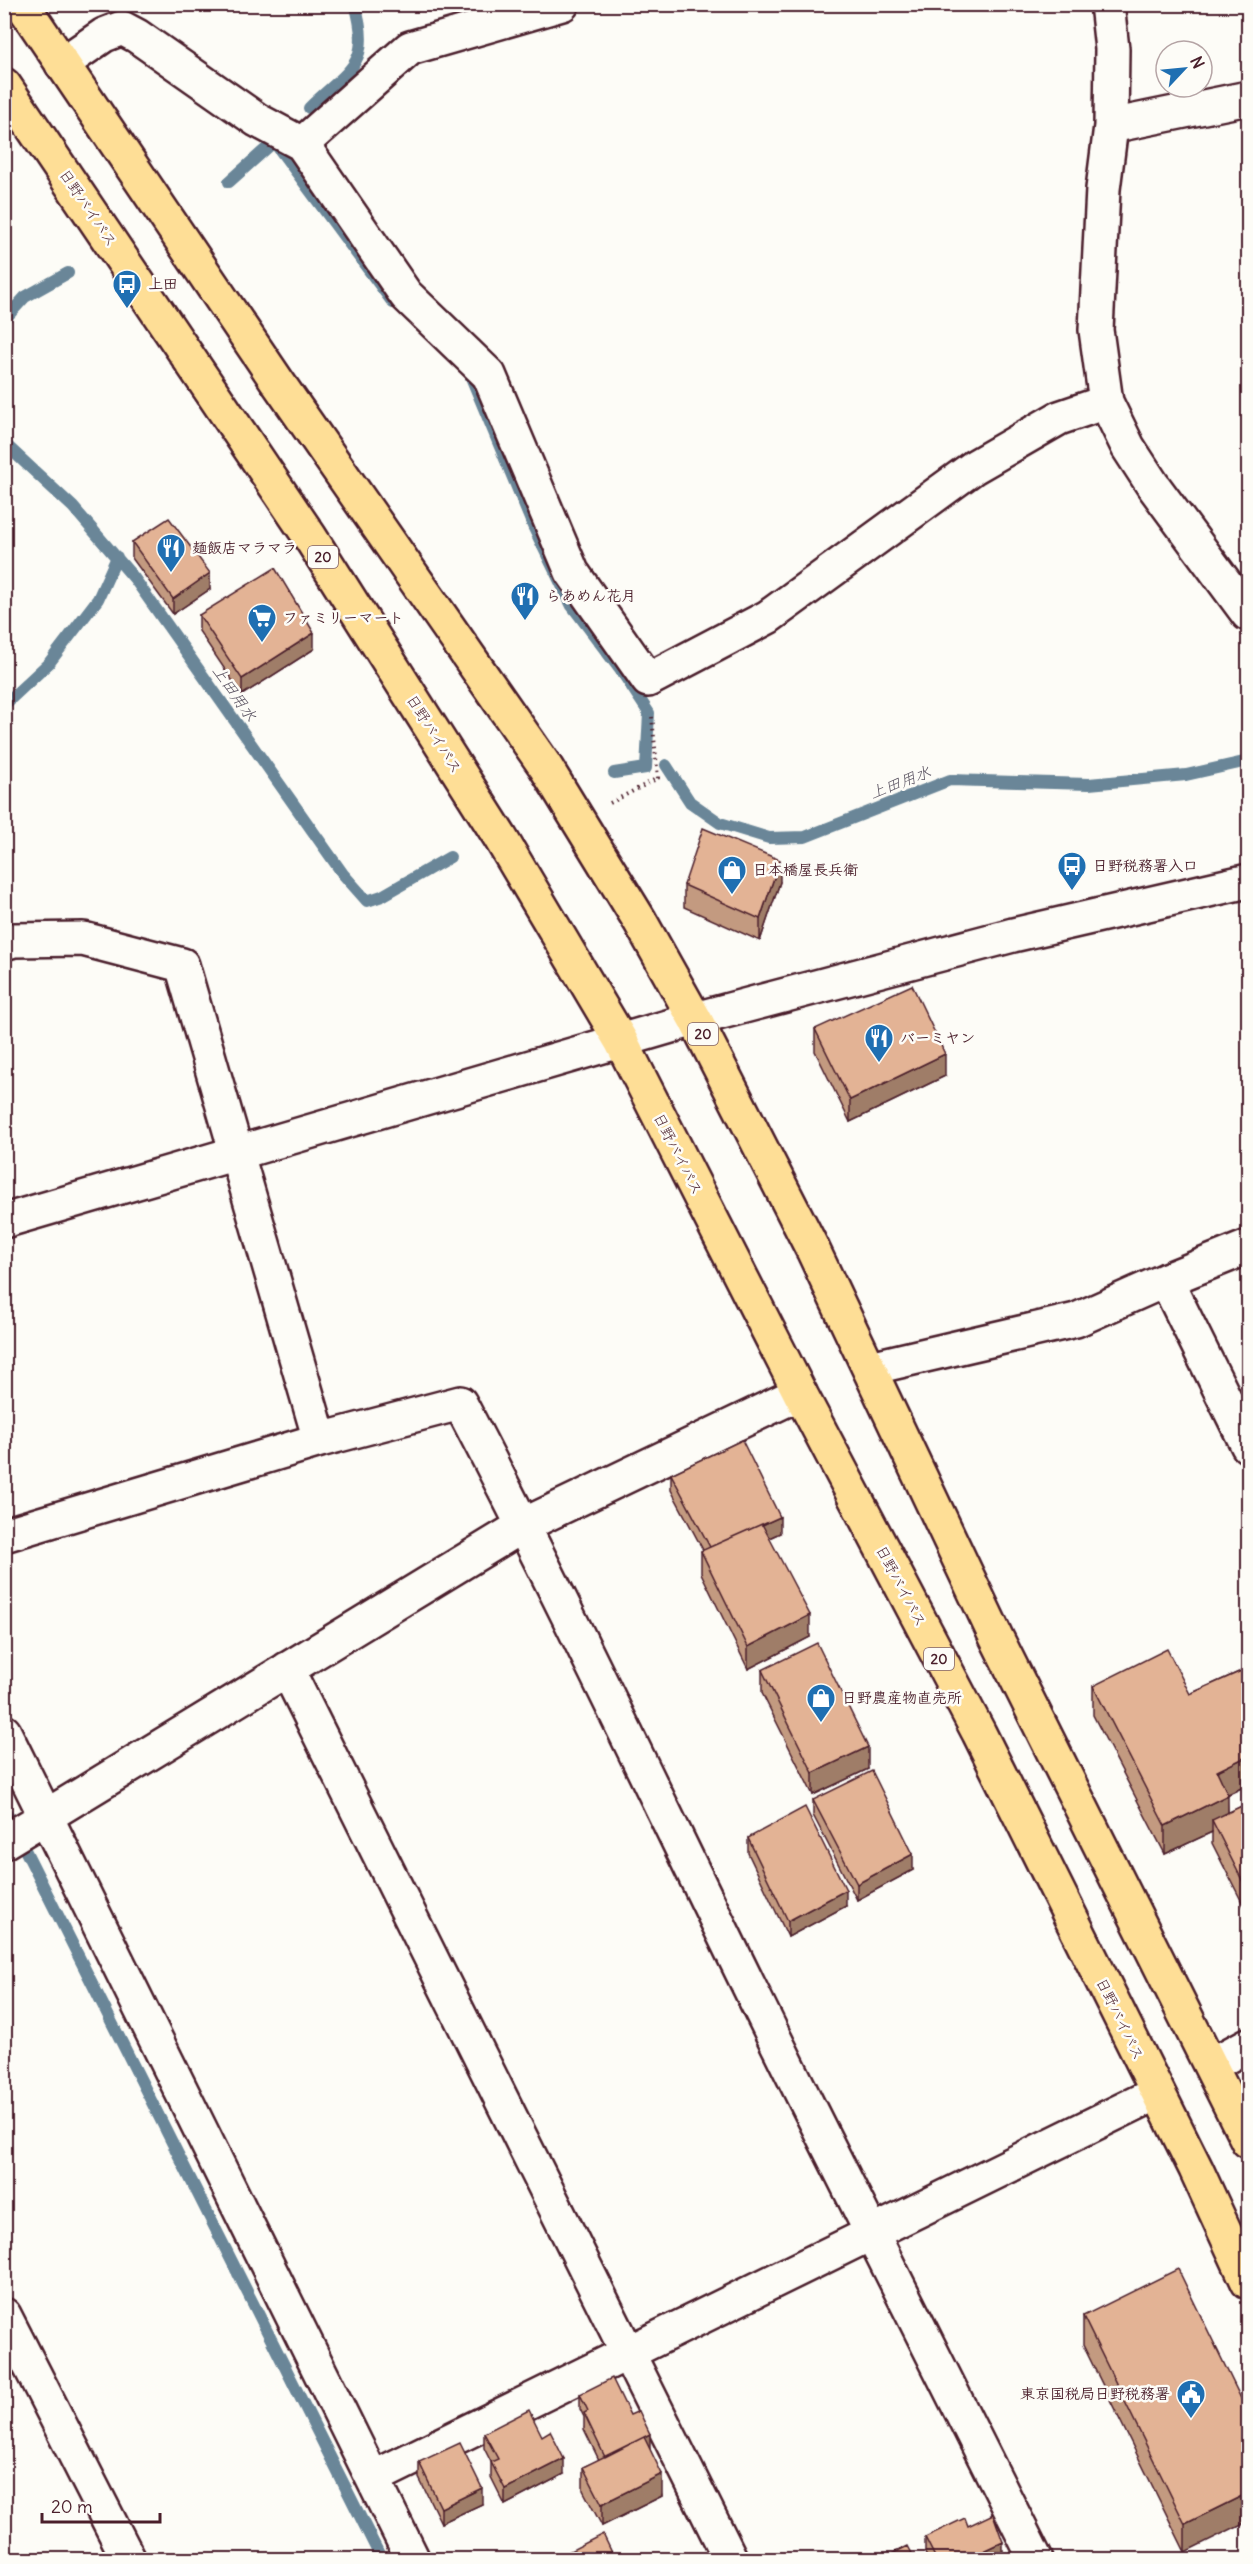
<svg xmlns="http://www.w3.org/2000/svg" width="1253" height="2564" font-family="Delius,'Klee One',sans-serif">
<rect width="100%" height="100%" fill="#fdfcf7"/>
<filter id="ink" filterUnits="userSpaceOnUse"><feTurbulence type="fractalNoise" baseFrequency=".0167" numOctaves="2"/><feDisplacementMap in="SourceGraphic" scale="12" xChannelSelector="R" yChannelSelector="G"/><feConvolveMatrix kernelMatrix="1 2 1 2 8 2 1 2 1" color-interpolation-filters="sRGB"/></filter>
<g filter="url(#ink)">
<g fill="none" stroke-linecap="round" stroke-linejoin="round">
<path stroke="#6a8698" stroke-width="12" d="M309,108C349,69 373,65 355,4
M274,142L393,303
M229,182L276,140
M4,320L25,297L68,273
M468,370L533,526L572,606L624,675L649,713L646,768L614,773
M4,443L73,507L134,578L343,874L367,901L382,896L450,857
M4,705L49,663L98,599L117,557
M666,765L690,802L720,823L769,838L805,837L950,780L1089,784L1186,775L1248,761
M4,1808L382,2560"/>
<g stroke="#4a1f2b" stroke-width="38">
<path id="street" d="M1107,4L1112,49L1111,126L1103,189L1096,330L1106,402L1128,447L1152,484L1248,614
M62,64L104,35L122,28L137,36L257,120L302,144L406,295L489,375L572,572L648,680L768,617L974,467L1059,418L1106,402
M1111,126L1248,98
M302,144L410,48L562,4
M4,943L14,940L83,939L182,965L320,1440
M1166,1280L1248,1446
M870,1368L1076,1320L1166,1280L1248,1247
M4,1535L320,1440L460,1403C580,1632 688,1865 803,2096C880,2250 959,2404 1036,2560
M287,1669L731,2560
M4,1732L413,2560
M4,1842L524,1525L800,1393
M1211,2065L1248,2045
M4,2315L129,2560
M373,2478L1157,2093"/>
</g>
<g stroke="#4a1f2b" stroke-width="38">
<path id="secondary" d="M4,1221L695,1019L1013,935L1248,881"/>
</g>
<g stroke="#4a1f2b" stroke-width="38">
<path id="highway" d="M22,4L279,384L545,766L640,921L695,1019L813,1250L996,1637L1248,2141
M4,85L310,537L500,837L621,1041L800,1393L979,1733L1196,2169L1248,2282"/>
</g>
<path stroke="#4a1f2b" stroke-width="4" stroke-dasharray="1.5 4.5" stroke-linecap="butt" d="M610,803L658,778L652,717"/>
<use href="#street" stroke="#fdfcf7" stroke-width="33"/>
<use href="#secondary" stroke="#fdfcf7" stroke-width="33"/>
<use href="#highway" stroke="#fede96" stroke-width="33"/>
</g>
<path fill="#c39a80" stroke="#4a1f2b" stroke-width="1.5" d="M132,542L210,589L173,614L132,558Z
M199,615L314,649L242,695L199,631Z
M780,882L760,941L684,907V885Z
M815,1029L945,1076L850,1122L815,1051Z
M671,1474L780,1533L769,1538L810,1637L748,1669L701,1573V1551L703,1550L671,1490Z
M1248,1668V1785L1227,1795L1228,1813L1248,1803V1914L1212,1843V1832L1165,1854L1093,1715V1686L1190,1694Z
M762,1670L868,1769L813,1795L762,1693Z
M813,1800L913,1870L857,1900L813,1815Z
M748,1838L846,1906L788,1937L748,1853Z
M1083,2316L1248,2413L1185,2552L1083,2345Z
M580,2394L630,2415L650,2450L662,2496L602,2526L583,2490V2467L599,2460L584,2429V2417L580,2409Z
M484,2433L564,2474L505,2505L491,2477V2462L484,2448Z
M419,2462L482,2504L441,2523L419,2478Z
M968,2526L1003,2558L999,2559H928L925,2553V2537Z"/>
<path fill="#9f7d68" stroke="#4a1f2b" stroke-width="1.5" d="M210,573V589L173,614V599Z
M314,633V649L242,695V679Z
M780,860V882L760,941V919Z
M945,1054V1076L850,1122V1100Z
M780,1517V1533L710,1564V1548Z
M810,1615V1637L748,1669V1647Z
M868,1747V1769L813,1795V1773Z
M1248,1756V1785L1217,1799V1771Z
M1228,1795V1824L1212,1820V1832L1165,1854V1826Z
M913,1854V1870L857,1900V1884Z
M846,1890V1906L788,1937V1921Z
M650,2434V2450L605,2457Z
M564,2459V2474L505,2505V2489Z
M662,2474V2496L602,2526V2504Z
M482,2488V2504L441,2523V2508Z
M1248,2493V2521L1185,2552V2524Z
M1003,2542V2558L999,2559H967Z"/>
<path fill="#e3b395" stroke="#4a1f2b" stroke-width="1.5" d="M169,518L210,573L173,599L132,542Z
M275,568L314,633L242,679L199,615Z
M703,828L780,860L760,919L684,885Z
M912,985L945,1054L850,1100L815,1029Z
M742,1440L780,1517L762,1525V1524L710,1547L671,1474Z
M762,1524L810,1615L748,1647L701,1551Z
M817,1643L868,1747L813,1773L762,1670Z
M1167,1649L1190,1694L1248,1668V1756L1217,1771L1228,1795L1165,1826L1093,1686Z
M872,1771L913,1854L857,1884L813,1800Z
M1248,1803V1892L1212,1820Z
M805,1807L846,1890L788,1921L748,1838Z
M1178,2269L1248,2413V2493L1185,2524L1083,2316Z
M612,2378L630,2415L639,2411L650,2434L605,2457L584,2413L588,2411L580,2394Z
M529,2410L542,2436L550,2431L564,2459L505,2489L491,2462L498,2459L484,2433Z
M644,2437L662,2474L602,2504L583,2467Z
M460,2443L482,2488L441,2508L419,2462Z
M993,2514L1003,2542L967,2559H936L925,2537L965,2518L968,2526Z
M603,2534L615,2559H569H571L568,2552Z
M908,2546L915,2559H881Z
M996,2556L998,2559H988Z"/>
</g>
<defs>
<g id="bus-pin" transform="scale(1.5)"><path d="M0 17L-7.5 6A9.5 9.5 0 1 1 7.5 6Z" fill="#1f6fb2" stroke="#fdfcf7"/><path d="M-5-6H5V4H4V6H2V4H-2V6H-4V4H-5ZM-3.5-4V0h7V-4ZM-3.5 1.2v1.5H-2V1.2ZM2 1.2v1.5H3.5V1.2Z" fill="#fff"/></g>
<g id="restaurant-pin" transform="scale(1.5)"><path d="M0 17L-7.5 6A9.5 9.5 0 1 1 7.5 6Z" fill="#1f6fb2" stroke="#fdfcf7"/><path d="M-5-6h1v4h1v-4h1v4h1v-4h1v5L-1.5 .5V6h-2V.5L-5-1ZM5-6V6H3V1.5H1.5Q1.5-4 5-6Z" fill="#fff"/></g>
<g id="supermarket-pin" transform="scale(1.5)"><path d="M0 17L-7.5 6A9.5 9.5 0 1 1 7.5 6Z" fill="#1f6fb2" stroke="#fdfcf7"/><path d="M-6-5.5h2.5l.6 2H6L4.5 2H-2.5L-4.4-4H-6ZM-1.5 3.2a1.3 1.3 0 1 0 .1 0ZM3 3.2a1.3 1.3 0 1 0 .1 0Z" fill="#fff"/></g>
<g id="shop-pin" transform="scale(1.5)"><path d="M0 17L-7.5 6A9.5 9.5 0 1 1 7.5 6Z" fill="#1f6fb2" stroke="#fdfcf7"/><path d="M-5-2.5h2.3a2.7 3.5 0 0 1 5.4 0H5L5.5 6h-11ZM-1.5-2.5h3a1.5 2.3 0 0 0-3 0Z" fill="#fff"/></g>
<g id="civic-pin" transform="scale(1.5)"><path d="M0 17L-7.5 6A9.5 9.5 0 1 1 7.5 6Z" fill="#1f6fb2" stroke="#fdfcf7"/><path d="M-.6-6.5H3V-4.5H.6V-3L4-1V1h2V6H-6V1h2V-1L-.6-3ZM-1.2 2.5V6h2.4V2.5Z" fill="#fff"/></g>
</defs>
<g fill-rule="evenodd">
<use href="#bus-pin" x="127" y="284"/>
<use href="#restaurant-pin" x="171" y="548"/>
<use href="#restaurant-pin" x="525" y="596"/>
<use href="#supermarket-pin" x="262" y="618"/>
<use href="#bus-pin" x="1072" y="866"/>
<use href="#shop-pin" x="732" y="870"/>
<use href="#restaurant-pin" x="879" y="1038"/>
<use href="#shop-pin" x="821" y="1698"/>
<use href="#civic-pin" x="1191" y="2394"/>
</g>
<g text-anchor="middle" stroke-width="5" stroke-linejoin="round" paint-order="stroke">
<g fill="#fdfcf7" stroke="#806168" stroke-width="1.5">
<rect x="308" y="546" width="30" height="22" rx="4.5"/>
<rect x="688" y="1023" width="30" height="22" rx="4.5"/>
<rect x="924" y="1648" width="30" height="22" rx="4.5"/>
</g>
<g font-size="14" font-weight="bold" fill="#4a1f2b">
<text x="323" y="562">20</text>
<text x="703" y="1039">20</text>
<text x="939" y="1664">20</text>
</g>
<g font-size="15" fill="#4a1f2b" stroke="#fdfcf7">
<text transform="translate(88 208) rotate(56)" y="5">日野バイパス</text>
<text transform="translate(434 734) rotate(58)" y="5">日野バイパス</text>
<text transform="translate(678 1154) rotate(63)" y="5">日野バイパス</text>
<text transform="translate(901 1586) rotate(62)" y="5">日野バイパス</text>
<text transform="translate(1120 2019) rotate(64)" y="5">日野バイパス</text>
</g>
<g font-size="15" font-weight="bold" fill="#4a1f2b" stroke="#fdfcf7" text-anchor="start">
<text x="148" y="289">上田</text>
<text x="192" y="553">麺飯店マラマラ</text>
<text x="546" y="601">らあめん花月</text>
<text x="283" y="623">ファミリーマート</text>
<text x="1093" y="871">日野税務署入口</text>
<text x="753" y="875">日本橋屋長兵衛</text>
<text x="900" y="1043">バーミヤン</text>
<text x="842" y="1703">日野農産物直売所</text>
<text x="1170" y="2399" text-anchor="end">東京国税局日野税務署</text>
</g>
<g font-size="16" font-style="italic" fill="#5a5361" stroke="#fdfcf7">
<text transform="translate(235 693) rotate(55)" y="6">上田用水</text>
<text transform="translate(900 782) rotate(-21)" y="6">上田用水</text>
</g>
</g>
<rect width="1253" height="2564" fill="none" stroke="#fdfcf7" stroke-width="24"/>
<rect x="12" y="12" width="1229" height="2540" fill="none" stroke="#4a1f2b" stroke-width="2" filter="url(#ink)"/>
<g transform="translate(1184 69) rotate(64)"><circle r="28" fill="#fdfcf7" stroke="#b5a4a5" stroke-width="1.5"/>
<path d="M0-4.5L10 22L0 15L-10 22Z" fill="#1f6fb2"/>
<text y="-9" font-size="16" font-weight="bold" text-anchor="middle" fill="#4a1f2b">N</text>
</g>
<path d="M42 2513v9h118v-9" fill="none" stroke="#4a1f2b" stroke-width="3"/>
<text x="51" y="2513" font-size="18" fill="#4a1f2b" stroke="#fdfcf7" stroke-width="4.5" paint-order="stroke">20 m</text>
</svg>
